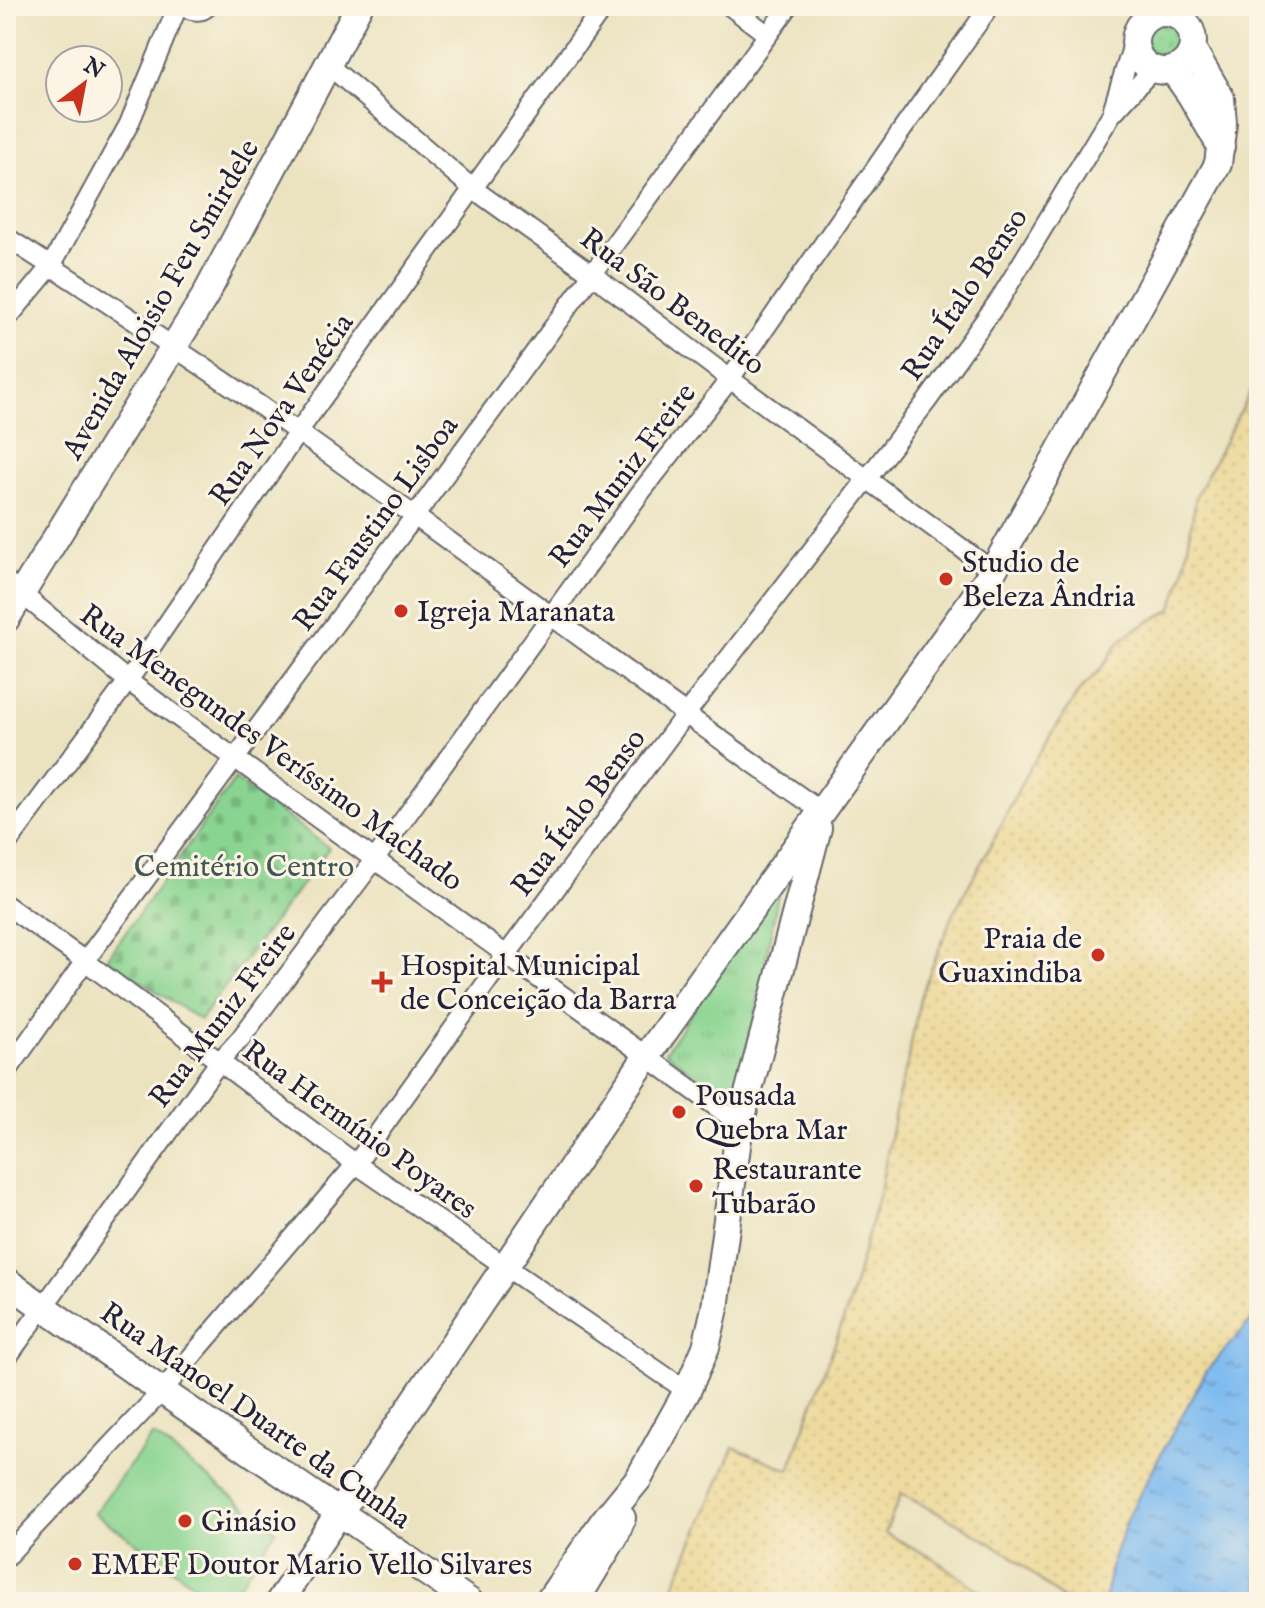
<svg xmlns="http://www.w3.org/2000/svg" width="1265" height="1608" font-family="'IM FELL English',serif">
<defs>
<pattern id="grass-dots" width="8" height="8" patternUnits="userSpaceOnUse" patternTransform="scale(2)"><rect width="8" height="8" fill="#89d490"/><path d="M2 2h.1M6 6h.1" fill="none" stroke="#76b67d" stroke-width="1.8" stroke-linecap="round"/></pattern>
<pattern id="sand-dots" width="8" height="8" patternUnits="userSpaceOnUse" patternTransform="scale(2)"><rect width="8" height="8" fill="#eeda9e"/><path d="M2 2h.1M6 6h.1" fill="none" stroke="#ccbb89" stroke-width="1.8" stroke-linecap="round"/></pattern>
<pattern id="cemetery-stones" width="16" height="16" patternUnits="userSpaceOnUse" patternTransform="scale(2)"><rect width="16" height="16" fill="#89d490"/><path d="M2 7V4a2 2 0 0 1 4 0v3zM10 15v-3a2 2 0 0 1 4 0v3z" fill="#76b67d"/></pattern>
<pattern id="park-tufts" width="24" height="20" patternUnits="userSpaceOnUse" patternTransform="scale(2)"><rect width="24" height="20" fill="#89d490"/><path d="M3 7l-1-3M5 7V3M7 7l1-3M15 17l-1-3M17 17v-4M19 17l1-3" fill="none" stroke="#76b67d"/></pattern>
<pattern id="water-ripples" width="26" height="14" patternUnits="userSpaceOnUse" patternTransform="scale(2)"><rect width="26" height="14" fill="#7dbaf0"/><path d="M2 4q2-2 4 0t4 0M15 11q2-2 4 0t4 0" fill="none" stroke="#6697c4"/></pattern>
</defs>
<rect width="100%" height="100%" fill="#fcf5e5"/>
<filter id="ink" filterUnits="userSpaceOnUse"><feTurbulence type="fractalNoise" baseFrequency=".0125" numOctaves="2"/><feDisplacementMap in="SourceGraphic" scale="16" xChannelSelector="R" yChannelSelector="G"/><feConvolveMatrix kernelMatrix="1 2 1 2 8 2 1 2 1" color-interpolation-filters="sRGB"/></filter>
<filter id="wash" filterUnits="userSpaceOnUse"><feTurbulence type="fractalNoise" baseFrequency=".006" numOctaves="4" result="noise"/><feDisplacementMap in="SourceGraphic" scale="32" xChannelSelector="R" yChannelSelector="G"/><feGaussianBlur stdDeviation="1.8" result="paint"/><feColorMatrix in="noise" values="0 0 0 0 0 0 0 0 0 0 0 0 0 0 0 0 0 1.4 0 .05"/><feComposite in="paint" operator="in"/></filter>
<g filter="url(#wash)">
<rect width="100%" height="100%" fill="#ebe3c0"/>
<path fill="url(#grass-dots)" stroke="#567b66" stroke-width="2" d="M1143 43a19 19 0 1 1 38 0a19 19 0 1 1-38 0Z"/>
<path fill="url(#sand-dots)" stroke="#887e6c" stroke-width="2" d="M1259,375V1312L1207,1370L1162,1452L1129,1515L1113,1559L1104,1602H1066L1010,1555L958,1523L901,1494L885,1533L933,1558L995,1602H667L734,1447L789,1470L849,1304L881,1186L898,1097L907,1064L920,997L953,914L992,843L1027,772L1081,689L1101,669L1119,642L1134,630L1172,609L1184,572L1196,496Z"/>
<path fill="url(#cemetery-stones)" stroke="#567b66" stroke-width="2" d="M235,779L329,848L200,1020L107,959Z"/>
<path fill="url(#park-tufts)" stroke="#567b66" stroke-width="2" d="M780,884L738,1108L665,1052Z"/>
<path fill="#89d490" stroke="#567b66" stroke-width="2" d="M153,1435L276,1530L228,1602H219L94,1513Z"/>
<path fill="url(#water-ripples)" stroke="#506e96" stroke-width="2" d="M1259,1312V1602H1104L1113,1559L1129,1515L1162,1452L1207,1370Z"/>
</g>
<g filter="url(#ink)">
<g fill="none" stroke-linecap="round" stroke-linejoin="round">
<g stroke="#68666a" stroke-width="22">
<path id="street" d="M178,6C189,9 200,15 208,6
M730,6L768,35
M328,65L472,188L592,274L730,379L993,571
M1113,108L1135,38
M6,237C104,300 202,365 298,432C474,557 646,688 822,812
M6,320L51,266L129,124L178,6
M6,581L128,681L740,1124
M6,845L128,681L298,432L604,6
M6,905L85,961L356,1164L687,1391
M6,1073L85,961L414,517L789,6
M6,1359L219,1062L240,1039L375,859L641,492L730,379L902,130L990,6
M6,1557L162,1391L356,1164L507,954L685,715L927,401L1000,299L1111,115L1153,69"/>
</g>
<g stroke="#68666a" stroke-width="30">
<path id="secondary" d="M1135 42a29 29 0 1 1 58 0a29 29 0 1 1-58 0Z
M1173,70L1190,94L1221,147
M6,619L205,296L359,6
M6,1281L162,1391L470,1602
M279,1602L647,1056L993,571L1218,164L1223,123L1221,98L1193,50
M548,1602L603,1522L639,1478L687,1391L706,1347L715,1308L740,1124L818,828
M575,1602L615,1536L622,1518"/>
</g>
<use href="#street" stroke="#fff" stroke-width="18"/>
<use href="#secondary" stroke="#fff" stroke-width="26"/>
</g>
</g>
<g fill="#c8321e" stroke="#fcf5e5" stroke-width="3">
<circle cx="946" cy="579" r="8"/>
<circle cx="401" cy="611" r="8"/>
<circle cx="1098" cy="955" r="8"/>
<path d="M378 970h8v8h8v8h-8v8h-8v-8h-8v-8h8z"/>
<circle cx="679" cy="1112" r="8"/>
<circle cx="696" cy="1186" r="8"/>
<circle cx="185" cy="1521" r="8"/>
<circle cx="75" cy="1564" r="8"/>
</g>
<g text-anchor="middle" stroke-width="6" stroke-linejoin="round" paint-order="stroke">
<g font-size="30" fill="#22223b" stroke="#fcf5e5">
<text transform="translate(964 294) rotate(-56)" y="10">Rua Ítalo Benso</text>
<text transform="translate(160 299) rotate(-60)" y="10">Avenida Aloisio Feu Smirdele</text>
<text transform="translate(673 301) rotate(37)" y="10">Rua São Benedito</text>
<text transform="translate(281 409) rotate(-55)" y="10">Rua Nova Venécia</text>
<text transform="translate(622 475) rotate(-53)" y="10">Rua Muniz Freire</text>
<text transform="translate(375 523) rotate(-54)" y="10">Rua Faustino Lisboa</text>
<text transform="translate(272 747) rotate(36)" y="10">Rua Menegundes Veríssimo Machado</text>
<text transform="translate(578 812) rotate(-53)" y="10">Rua Ítalo Benso</text>
<text transform="translate(222 1015) rotate(-53)" y="10">Rua Muniz Freire</text>
<text transform="translate(360 1129) rotate(36)" y="10">Rua Hermínio Poyares</text>
<text transform="translate(256 1415) rotate(35)" y="10">Rua Manoel Duarte da Cunha</text>
</g>
<g font-size="30" fill="#22223b" stroke="#fcf5e5" text-anchor="start">
<text x="962" y="572">Studio de<tspan x="962" dy="34">Beleza Ândria</tspan></text>
<text x="417" y="621">Igreja Maranata</text>
<text x="1082" y="948" text-anchor="end">Praia de<tspan x="1082" dy="34">Guaxindiba</tspan></text>
<text x="400" y="975">Hospital Municipal<tspan x="400" dy="34">de Conceição da Barra</tspan></text>
<text x="695" y="1105">Pousada<tspan x="695" dy="34">Quebra Mar</tspan></text>
<text x="712" y="1179">Restaurante<tspan x="712" dy="34">Tubarão</tspan></text>
<text x="201" y="1531">Ginásio</text>
<text x="91" y="1574">EMEF Doutor Mario Vello Silvares</text>
</g>
<g font-size="30" fill="#415754" stroke="#fcf5e5">
<text x="244" y="876">Cemitério Centro</text>
</g>
</g>
<rect width="1265" height="1608" fill="none" stroke="#fcf5e5" stroke-width="32"/>
<g transform="translate(84 84) rotate(32)"><circle r="38" fill="#fcf5e5" stroke="#a5a1a1" stroke-width="2"/>
<path d="M0-6L14 30L0 20L-14 30Z" fill="#c8321e"/>
<text y="-12" font-size="22" font-weight="bold" text-anchor="middle" fill="#22223b">N</text>
</g>
</svg>
